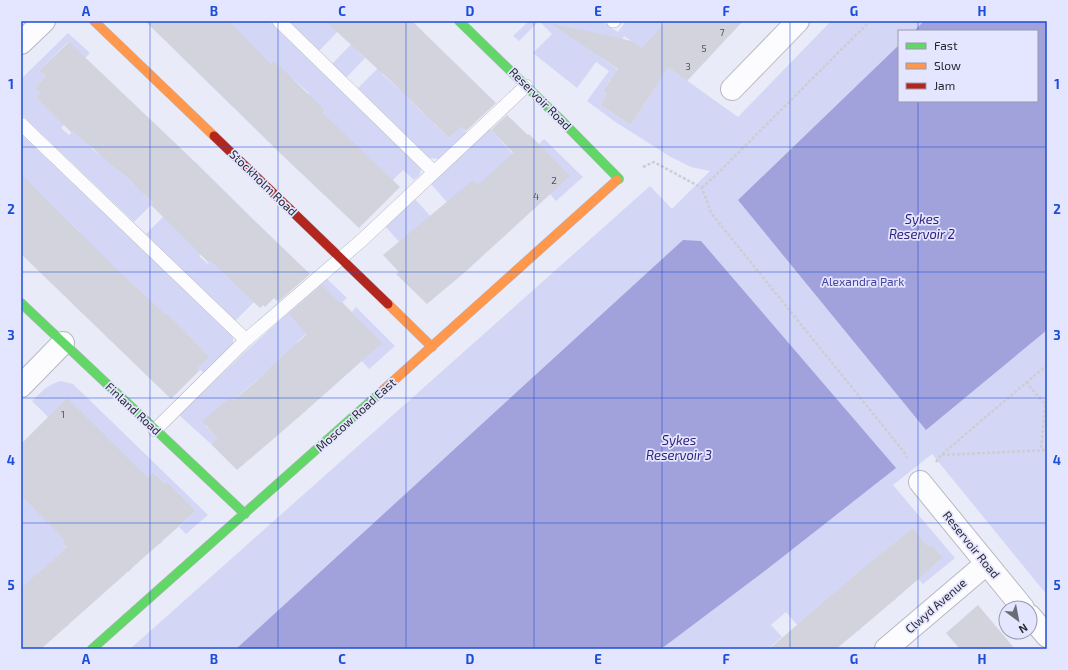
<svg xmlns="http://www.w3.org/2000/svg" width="1068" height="670" font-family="'Exo 2',sans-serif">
<rect width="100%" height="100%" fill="#eaebf8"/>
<path fill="#d4d6f6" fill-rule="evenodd" d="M227,21H269L421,168L420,175L414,180L403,170L381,192L323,114L325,110L317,103L294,109L309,93L293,79L279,93L271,64Z
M289,21H334L338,31L319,51Z
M529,21H605L604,23L618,32L626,21H667L654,57L738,117L831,21H1047V595L932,454L893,485L955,558L923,584L918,579L940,561L939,559L940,554L934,547L927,545L913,528L867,565L896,599L894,601L864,568L861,628L858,631L829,599L818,649L786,612L771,625L782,637L768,649H130L650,186L672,209L710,171L691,167L669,156L614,121L587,101L609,71L596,62L577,88L533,53L552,34L539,21L519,41L513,36ZM899,31H1037V101H899ZM598,34L603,35L619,44L624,36L649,53V97L631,125L600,105L607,93L603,91L610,80L614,82L621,72L591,50Z
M363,32L359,52L365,58L346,78L332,64Z
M68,33L90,53L85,58L68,42L39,71L46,76L35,88L40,93L36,97L48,108L79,109L61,128L69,135L76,129L105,133L91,148L99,154L100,153L134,185L146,173L156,182L144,195L153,203L134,222L21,114V79Z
M389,57L382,74L398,88L409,76L420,87L409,99L424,114L436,102L446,111L434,124L449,138L461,127L467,133L439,159L429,158L358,88Z
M490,129L520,162L486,193L477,184L472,189L460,217L431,184Z
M21,134L233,337V344L204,373L198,368L210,357L167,315L155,327L69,243L80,232L21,175Z
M544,139L583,177L556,201L550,194L539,144Z
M415,199L431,217L401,244L385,226Z
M177,203L204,251L199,256L208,264L224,248L254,302L235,321L146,234Z
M326,278L347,298L297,342L309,356L278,361L267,370L278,382L268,391L258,379L237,397L248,411L216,416L205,425L217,438L211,444L179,415L243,354Z
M356,307L395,346L369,369L361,360L381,343L352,312Z
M61,381L73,384L208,515L186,534L179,527L196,511L167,483L165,484L153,472L130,493L136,511L163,541L160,544L134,514L106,539L132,568L129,572L103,543L71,535L62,543L78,562L74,566L100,596L97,599L30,581L69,625L67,626L21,590V496L33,508L45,495L49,418L32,401C41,392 48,384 61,381Z"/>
<path fill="#a1a2db" d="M924,21H1047V330L926,430L738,200L899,45V101H1037V31H914Z
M683,240L701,241L896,468L766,570L661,649H236Z"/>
<path fill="#d2d3dd" d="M145,21H229L271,64L274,61L325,110L323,113L400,187L359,228L282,155Z
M325,21H412L496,103L466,131L461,127L449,138L393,83Z
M667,21H743L687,81L668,67L631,125L600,105L607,93L603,91L618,69L553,25L554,24L632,41L642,48Z
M69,42L194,161L257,223L310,274L278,302L274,298L265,307L263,305L260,308L211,261L209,263L151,205L153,203L127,178L73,131L72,133L36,97L40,93L35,88L46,76L39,71Z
M507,115L528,135L529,134L570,176L464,273L427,304L396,274L399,272L383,255L473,180L478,185L513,153L491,130Z
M21,174L127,279L166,315L167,314L210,357L198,368L200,370L171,399L21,254Z
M322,285L340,303L342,302L382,343L300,416L237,470L211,444L217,438L202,421L230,398L233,401L268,371L267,370L307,334L289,314Z
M67,398L147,477L153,472L165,484L167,482L196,511L41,649H21V588L67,548L62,543L65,540L21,496V444Z
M913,528L927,545L934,547L943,558L872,619L836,649H769L874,559Z
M978,605L1015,649H960L946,633Z"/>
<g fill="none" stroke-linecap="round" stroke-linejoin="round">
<g stroke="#b8b8c3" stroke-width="14">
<path id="lane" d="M279,21L434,172
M613,21H614
M21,124L246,340
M155,430L246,340L362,240L526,86"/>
</g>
<g stroke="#b8b8c3" stroke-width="24">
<path id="street" d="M21,43L44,21
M732,89L798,21
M21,386L63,343
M920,482L1023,608
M1030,616L1047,636
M886,649L986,564"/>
</g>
<g stroke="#b8b8c3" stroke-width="10">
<path id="fast" d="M459,21L559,118L619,179L617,180
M21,303L245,514
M92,649L381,392"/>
</g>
<g stroke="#b8b8c3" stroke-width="10">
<path id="slow" d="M94,21L214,136
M388,304L432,347
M381,392L617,180"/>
</g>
<g stroke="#b8b8c3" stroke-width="10">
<path id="jam" d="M214,136L388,304"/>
</g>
<path stroke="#cdcdd2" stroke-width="2.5" stroke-dasharray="3 2" stroke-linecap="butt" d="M643,167L654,162L702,188L711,213L904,452L907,458
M702,188L718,173L870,21
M1026,382L1045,404L1041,450
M942,455L1047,450
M936,462L941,455L1047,365"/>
<use href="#lane" stroke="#fcfcfe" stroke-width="13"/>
<use href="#street" stroke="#fcfcfe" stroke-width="22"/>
<use href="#fast" stroke="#63d668" stroke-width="9"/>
<use href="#slow" stroke="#ff974d" stroke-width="9"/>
<use href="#jam" stroke="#b3261e" stroke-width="9"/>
</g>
<path fill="none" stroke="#1d4ed8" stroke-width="1" stroke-opacity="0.55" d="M150,21V649M278,21V649M406,21V649M534,21V649M662,21V649M790,21V649M918,21V31M918,101V649M21,147H1047M21,272H1047M21,398H1047M21,523H1047"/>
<g text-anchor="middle" stroke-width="3.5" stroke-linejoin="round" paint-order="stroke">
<g font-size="10" fill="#53545e">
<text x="722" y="36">7</text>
<text x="704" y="52">5</text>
<text x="688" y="70">3</text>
<text x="554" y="184">2</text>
<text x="536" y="200">4</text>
<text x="63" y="418">1</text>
</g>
<g font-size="12" fill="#282832" stroke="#e4e5fe">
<text transform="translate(540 99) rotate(45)" y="4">Reservoir Road</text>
<text transform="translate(263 183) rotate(44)" y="4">Stockholm Road</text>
<text transform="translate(133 409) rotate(43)" y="4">Finland Road</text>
<text transform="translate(356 415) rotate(-42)" y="4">Moscow Road East</text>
<text transform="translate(971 545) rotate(51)" y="4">Reservoir Road</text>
<text transform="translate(936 606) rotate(-41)" y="4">Clwyd Avenue</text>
</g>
<g font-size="12" fill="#4b449f" stroke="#e4e5fe">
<text x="863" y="286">Alexandra Park</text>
</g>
<g font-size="13" font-style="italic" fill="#30227b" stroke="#e4e5fe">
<text x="922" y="224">Sykes<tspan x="922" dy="15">Reservoir 2</tspan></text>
<text x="679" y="445">Sykes<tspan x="679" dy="15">Reservoir 3</tspan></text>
</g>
</g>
<rect width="1068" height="670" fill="none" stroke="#e4e5fe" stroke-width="44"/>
<rect x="898" y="30" width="140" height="72" fill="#e4e5fe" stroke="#9999ac"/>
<rect x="906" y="43" width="20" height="6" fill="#63d668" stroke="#9999ac"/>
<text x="934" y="50" font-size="12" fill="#282832">Fast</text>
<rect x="906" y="63" width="20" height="6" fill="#ff974d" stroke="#9999ac"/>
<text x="934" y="70" font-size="12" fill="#282832">Slow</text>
<rect x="906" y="83" width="20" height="6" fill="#b3261e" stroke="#9999ac"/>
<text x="934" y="90" font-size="12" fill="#282832">Jam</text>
<g transform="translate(1018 620) rotate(148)"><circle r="19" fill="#e4e5fe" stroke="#9999ac"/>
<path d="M0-3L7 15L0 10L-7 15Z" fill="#6c6c77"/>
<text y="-6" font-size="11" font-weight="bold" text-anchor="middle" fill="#282832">N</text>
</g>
<rect x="22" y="22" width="1024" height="626" fill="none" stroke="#1d4ed8" stroke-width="1.5"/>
<g font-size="13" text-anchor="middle" font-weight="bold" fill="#1d4ed8">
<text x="86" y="16">A</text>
<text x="214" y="16">B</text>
<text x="342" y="16">C</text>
<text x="470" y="16">D</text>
<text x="598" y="16">E</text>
<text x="726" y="16">F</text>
<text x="854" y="16">G</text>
<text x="982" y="16">H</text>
<text x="11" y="89">1</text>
<text x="1057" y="89">1</text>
<text x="11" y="214">2</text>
<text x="1057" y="214">2</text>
<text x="11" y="340">3</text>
<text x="1057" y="340">3</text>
<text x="11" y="465">4</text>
<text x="1057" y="465">4</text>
<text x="11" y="590">5</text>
<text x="1057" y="590">5</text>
<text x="86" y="664">A</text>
<text x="214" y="664">B</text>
<text x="342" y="664">C</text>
<text x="470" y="664">D</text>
<text x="598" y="664">E</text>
<text x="726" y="664">F</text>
<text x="854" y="664">G</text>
<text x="982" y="664">H</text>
</g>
</svg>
